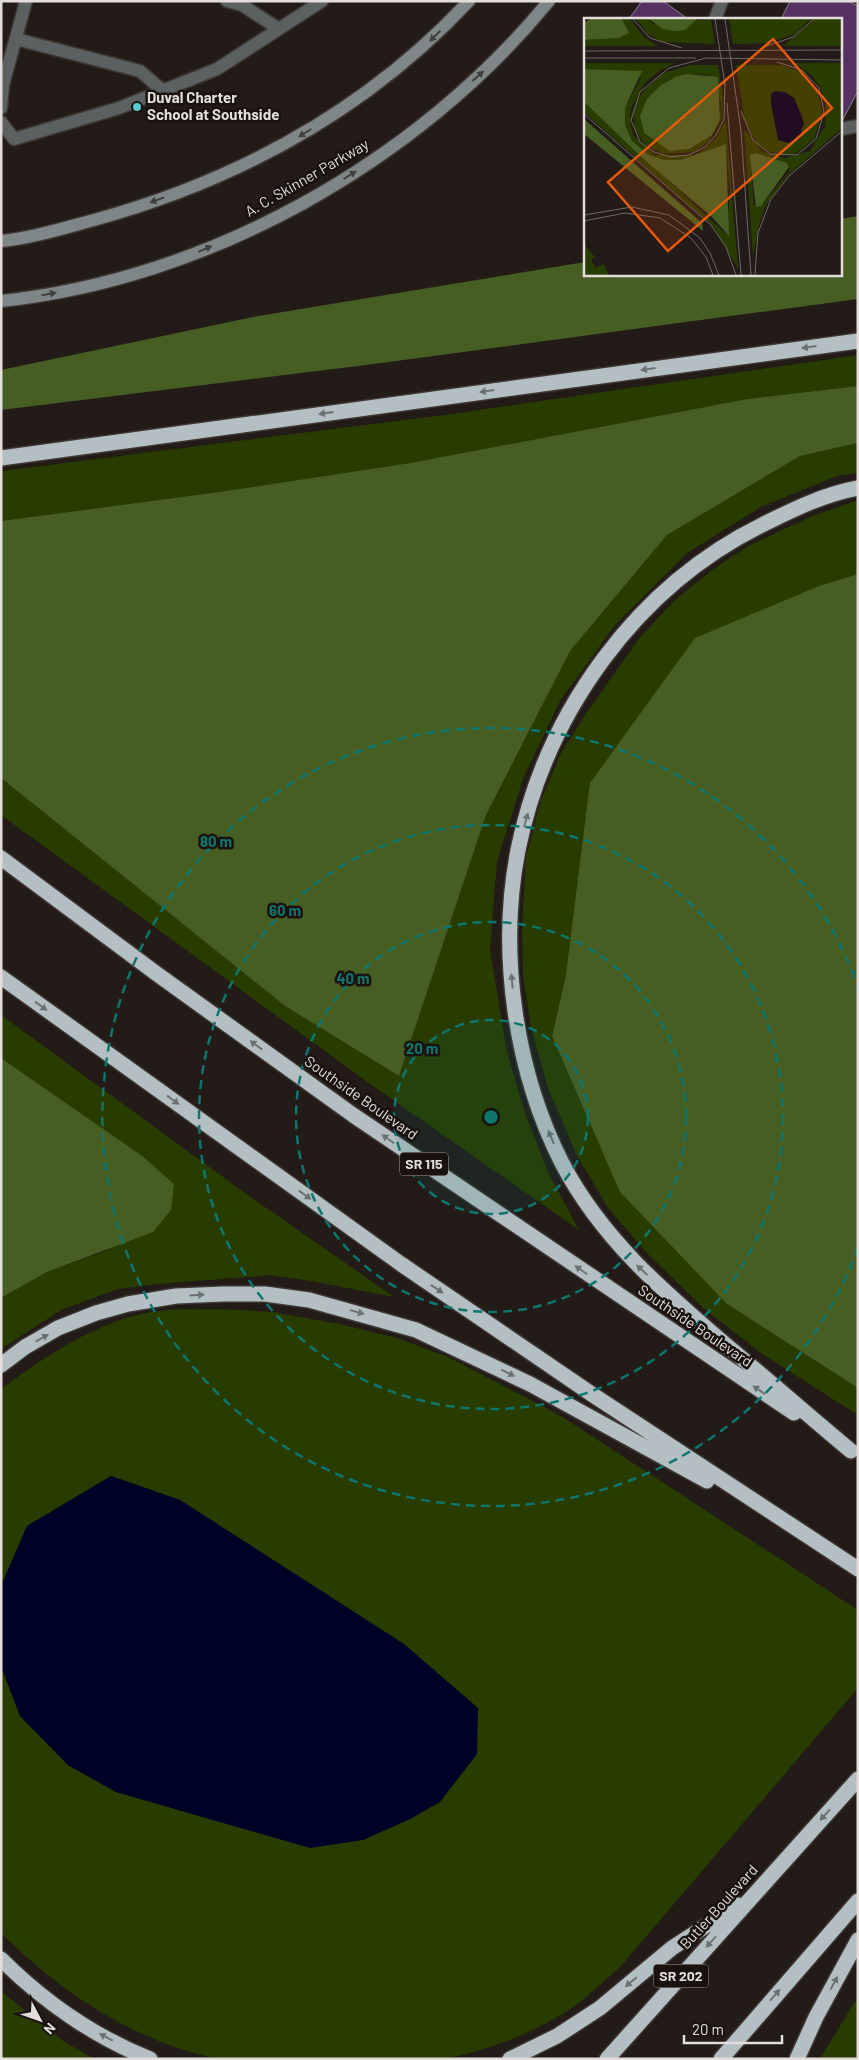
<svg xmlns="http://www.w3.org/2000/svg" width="859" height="2060" font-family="Barlow,sans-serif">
<rect width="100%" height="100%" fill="#221b17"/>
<path fill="#283c00" d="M858,355V386L747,399L410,463L219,492L1,521V471L445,415Z
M858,443V473L837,476L761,507L687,553L615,625L560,701L523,779L497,862L490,950L507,1052L525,1113L548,1172L579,1230L373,1086L1,815V778L285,1006L399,1076L486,815L570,651L667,535L800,456Z
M858,500V574L819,586L566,975L552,1036L727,1304L858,1388V1415L761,1353L703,1308L647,1253L608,1208L576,1154L548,1088L531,1027L523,975L522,927L526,857L541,800L561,753L587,712L641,636L675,600L712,570L748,546L810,517Z
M1,1015L245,1193L394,1297L311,1281L270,1275L159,1284L118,1289L61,1310L1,1349V1298L47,1272L111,1249L141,1155L1,1058Z
M217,1309L273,1312L339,1324L397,1338L448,1357L561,1416L858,1610V1688L621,1966C607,1978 594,1991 580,2002C542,2030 491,2050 445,2059H218C134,2041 61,1993 1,1933V1666L20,1716L68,1765L116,1792L201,1815L363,1840L410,1819L440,1802L246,1543L180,1500L111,1476L27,1526L1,1586V1389C45,1357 98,1320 152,1312C173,1308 196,1310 217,1309Z
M1,1991L63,2041L94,2059H1Z
M858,1999V2059H820L854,2003Z"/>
<path fill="#475e23" d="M858,216V299L366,365L1,410V370L253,317L585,262V274H840V219Z
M858,386V443L800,456L667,535L570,651L486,815L399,1076L285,1006L1,778V521L219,492L410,463L747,399Z
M858,574V1388L727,1304L620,1192L552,1036L566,975L590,783L695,638L819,586Z
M1,1058L141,1155L174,1184L171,1210L153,1232L47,1272L1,1298Z"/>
<path fill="#000127" d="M111,1476L180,1500L404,1644L478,1708L477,1754L440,1802L410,1819L363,1840L310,1848L116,1792L68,1765L20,1716L1,1666V1586L27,1526Z"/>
<path fill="#553262" stroke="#88828a" d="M642,1H663L688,19H629Z
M790,1H848L858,6V91L841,123L840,19H781Z"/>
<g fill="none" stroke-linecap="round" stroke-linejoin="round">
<g stroke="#3d3632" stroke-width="15">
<path id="lane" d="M227,1L242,5L279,29
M715,19L722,1
M16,39L140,71L163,91
M1,108L3,85L26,1
M1,122L14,139L119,108L217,69L322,1
M840,129L858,126"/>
</g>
<g stroke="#3d3632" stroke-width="15">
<path id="secondary" d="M1,241C32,238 64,228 94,220C239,180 366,111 469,1
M1,301C209,279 417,162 549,1"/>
</g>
<g stroke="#3d3632" stroke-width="18">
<path id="highway" d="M1,458L858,341
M1,858L157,974L353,1115L794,1413
M1,977L401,1264L593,1395L858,1569
M1,1365L25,1347L58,1328L96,1313L128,1304L176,1296L223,1294H265L309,1300L416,1330L530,1384L707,1481
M851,1451C809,1416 768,1380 726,1345C663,1291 601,1238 562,1163C515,1071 498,952 518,850C546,712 637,586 764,524C794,509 825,494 858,488
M1,1959C43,2001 95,2037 150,2059
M510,2059L557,2036L600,2008L672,1948L738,1905
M607,2059L858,1779
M721,2059L858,1901
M797,2059L816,2017L858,1940"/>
</g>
<use href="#lane" stroke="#5b6061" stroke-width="12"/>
<use href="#secondary" stroke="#7f8688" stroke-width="12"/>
<use href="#highway" stroke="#b3bfc2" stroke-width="15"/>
</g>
<defs><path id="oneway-solid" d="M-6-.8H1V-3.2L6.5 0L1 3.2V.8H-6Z" transform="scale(1.25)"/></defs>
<g fill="#42403f">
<use href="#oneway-solid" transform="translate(435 36) rotate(136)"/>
<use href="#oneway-solid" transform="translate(478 76) rotate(-42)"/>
<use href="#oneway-solid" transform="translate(305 133) rotate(148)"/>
<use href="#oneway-solid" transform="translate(350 175) rotate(-32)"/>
<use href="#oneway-solid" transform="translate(157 200) rotate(161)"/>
<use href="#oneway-solid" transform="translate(205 249) rotate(-23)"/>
<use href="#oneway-solid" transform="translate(49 294) rotate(-10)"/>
</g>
<g fill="#6e7171">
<use href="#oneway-solid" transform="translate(809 347) rotate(172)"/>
<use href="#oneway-solid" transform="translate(648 369) rotate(172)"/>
<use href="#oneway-solid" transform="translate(487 391) rotate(172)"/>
<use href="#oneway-solid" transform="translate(326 413) rotate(172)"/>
<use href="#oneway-solid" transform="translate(526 820) rotate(-75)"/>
<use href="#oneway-solid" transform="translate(512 981) rotate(-95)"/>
<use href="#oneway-solid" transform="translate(41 1006) rotate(36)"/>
<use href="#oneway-solid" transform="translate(256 1045) rotate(-144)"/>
<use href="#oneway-solid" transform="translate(173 1100) rotate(36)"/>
<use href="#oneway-solid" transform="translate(551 1137) rotate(-113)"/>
<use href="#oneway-solid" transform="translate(388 1139) rotate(-145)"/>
<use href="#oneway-solid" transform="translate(305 1195) rotate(36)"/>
<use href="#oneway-solid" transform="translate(581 1270) rotate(-145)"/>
<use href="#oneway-solid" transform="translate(642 1270) rotate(-137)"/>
<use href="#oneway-solid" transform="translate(437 1289) rotate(34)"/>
<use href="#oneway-solid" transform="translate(197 1295) rotate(-3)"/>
<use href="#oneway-solid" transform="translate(357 1312) rotate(16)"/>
<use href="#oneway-solid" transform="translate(42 1338) rotate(-30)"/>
<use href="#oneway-solid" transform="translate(508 1373) rotate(26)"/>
<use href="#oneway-solid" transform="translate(759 1390) rotate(-146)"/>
<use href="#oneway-solid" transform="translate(825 1815) rotate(132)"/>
<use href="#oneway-solid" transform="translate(711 1942) rotate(132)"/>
<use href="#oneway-solid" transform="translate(631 1982) rotate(140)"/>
<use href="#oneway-solid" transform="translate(834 1983) rotate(-62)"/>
<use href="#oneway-solid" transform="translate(775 1995) rotate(-49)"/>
<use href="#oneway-solid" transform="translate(106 2037) rotate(-152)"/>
</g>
<circle cx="491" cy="1117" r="97" fill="#0f766e" fill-opacity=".12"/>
<g fill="none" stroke="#0f766e" stroke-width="2.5" stroke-dasharray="9 6">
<circle cx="491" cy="1117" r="97"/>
<circle cx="491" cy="1117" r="195"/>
<circle cx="491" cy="1117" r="292"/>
<path d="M858 1247A389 389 0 1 1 858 987"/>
</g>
<circle fill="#52cdd0" stroke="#19120e" stroke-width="2" cx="137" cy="107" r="5"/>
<g text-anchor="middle" stroke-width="5" stroke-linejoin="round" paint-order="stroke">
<g fill="#19120e" stroke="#a6a19e" stroke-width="1">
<rect x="400" y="1152.5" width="48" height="23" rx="4"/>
<rect x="653.5" y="1964.5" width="55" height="23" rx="4"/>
</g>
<g font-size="14" font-weight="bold" fill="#e3dedb">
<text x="424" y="1169">SR 115</text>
<text x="681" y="1981">SR 202</text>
</g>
<g font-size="15" font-weight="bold" fill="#e3dedb" stroke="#19120e" text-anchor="start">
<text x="147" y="103">Duval Charter<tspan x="147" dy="17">School at Southside</tspan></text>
</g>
<g font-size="15" fill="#e3dedb" stroke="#19120e">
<text transform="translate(307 178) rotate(-30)" y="5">A. C. Skinner Parkway</text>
<text transform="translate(361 1098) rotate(35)" y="5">Southside Boulevard</text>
<text transform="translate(695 1326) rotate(34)" y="5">Southside Boulevard</text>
<text transform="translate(719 1907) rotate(-48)" y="5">Butler Boulevard</text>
</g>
</g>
<g transform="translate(584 18)">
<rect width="258" height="258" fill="#221b17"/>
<path d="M38,1H46L61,20L74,28H0V22L35,20L45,15ZM52,1H65L69,6L127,1L131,26L78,24L64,16ZM145,1H227L211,16L184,25L158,26H149ZM231,1H257V28H199ZM0,45H91L75,53L60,66L47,90L46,105L50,118L71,137H110L118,133L133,119L142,101L154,251L130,209L0,94V84L142,216L146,173L142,126L96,142H80L65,137L48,123L41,107V90L57,60L17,51H0ZM210,45H257V111L203,158L182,187L176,203L169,238L160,111L179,134L202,140L226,133L241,108L242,86L236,69L227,57ZM166,141H182L205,146V154L177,188L170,187ZM106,47H134L139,78L138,100L125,123L110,134L80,136L60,126L51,112L49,96L52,84L61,71L80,55ZM103,56L124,57L137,84L136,100L128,117L122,120L63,81L87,61ZM152,47H198L216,53L234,75L238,95L230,121L213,135L202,137L183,133L173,125L161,103ZM187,76L210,80L219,99L194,121ZM0,219L2,229L11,239L7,241L11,250L20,246L25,257H0Z" fill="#283c00" fill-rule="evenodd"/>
<path d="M6,1H38L45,15L35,20L0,22V5ZM65,1H113L101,12L91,13L79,11ZM0,51L58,53L41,90V107L48,123L65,137L80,142H96L142,126L145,218L128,199L64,145L0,84ZM103,56L134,59L136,101L128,117L105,131L86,133L60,115L56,98L63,81L76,68L91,59ZM0,101L118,205L119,213L0,116ZM172,135L203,145L205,149L177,188L172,189L166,141V137Z" fill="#475e23"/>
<path d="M191,73L201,74L210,80L220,105L215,121L204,125L194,122L187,86V76Z" fill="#000127"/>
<path fill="none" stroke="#6f6965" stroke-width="1" d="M49,1L66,20L98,30M131,1L141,67M141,1L157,113L167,257M177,30L209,19L230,1M0,33L258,32M0,40H112M121,40L258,42M122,40L85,50L56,74L47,102L56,124L70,134L86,139L105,137L121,129L132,117L140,101L141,64M143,85L157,257M157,93L169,122L186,136L213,137L232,121L240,94L235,70L218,52L193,44M0,96L127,207L142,229L152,257M0,197L48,189L85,197L116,220L126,235L135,257M0,203L41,195L76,200L107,220L122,239L129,257M171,257L174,215L187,181L205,158L258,113"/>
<path fill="#e8590c" fill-opacity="0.15" stroke="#e8590c" stroke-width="2.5" d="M189,21L248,90L84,233L24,164Z"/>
<rect width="258" height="258" fill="none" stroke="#e3dedb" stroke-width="2.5"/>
</g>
<circle cx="491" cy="1117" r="8" fill="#0f766e" stroke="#19120e" stroke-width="2.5"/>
<g font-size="15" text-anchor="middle" font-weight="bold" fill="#0f766e" stroke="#19120e" stroke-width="5" stroke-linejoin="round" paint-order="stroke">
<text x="216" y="847">80 m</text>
<text x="285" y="916">60 m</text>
<text x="353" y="984">40 m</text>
<text x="422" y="1054">20 m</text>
</g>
<rect width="859" height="2060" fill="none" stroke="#e3dedb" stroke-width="5"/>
<g transform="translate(40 2020) rotate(131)" stroke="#19120e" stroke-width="4" paint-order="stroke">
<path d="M0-4L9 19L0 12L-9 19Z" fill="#e3dedb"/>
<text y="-8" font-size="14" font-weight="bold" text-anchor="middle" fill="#e3dedb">N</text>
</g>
<path d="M684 2035v8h98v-8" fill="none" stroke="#e3dedb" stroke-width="2.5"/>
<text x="692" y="2035" font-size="15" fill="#e3dedb" stroke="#19120e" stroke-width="4" paint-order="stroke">20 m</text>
</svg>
